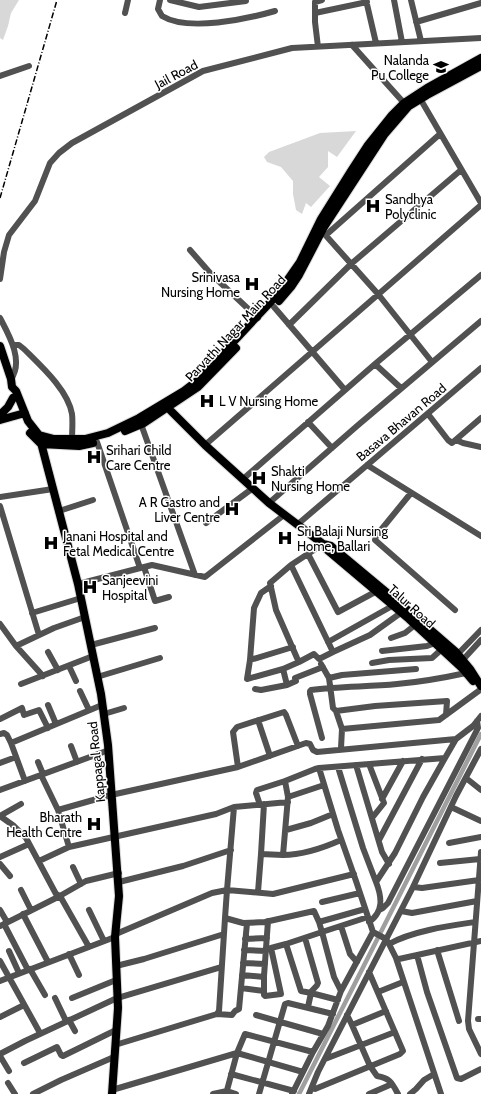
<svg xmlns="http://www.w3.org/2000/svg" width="481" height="1094" font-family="Cabin,sans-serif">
<rect width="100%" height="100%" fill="#fff"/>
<path fill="#d8d8d8" d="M0,0H19L11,13L8,26L3,40L0,38Z
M356,131L337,157L328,151V167L319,177L330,186L311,207L306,203L302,214L296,210L293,194V181L281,167L267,162L264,157L269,152L320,133Z"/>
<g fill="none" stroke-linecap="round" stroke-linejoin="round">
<path stroke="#9f9f9f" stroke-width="4.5" d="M299,1094L481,734"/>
<g stroke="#dbdbdb" stroke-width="10">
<path id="major" d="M279,301L291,287L299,275L324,227L384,135L409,106L427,95L481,66
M0,346L11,379L12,387L16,391L28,421L39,435L54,439H85L108,433L139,418L184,391L197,381L277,295L300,262L321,219L351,171L368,145L392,115L404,103L427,88L481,58
M165,405L205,445L269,503L323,544L331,546L403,606L456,652L470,669L481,686
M0,415L8,407L13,398
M0,420L25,413
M125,431L144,423L198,387L236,348
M30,433L41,444L79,446L93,443
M40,439L78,584L101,694L108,745L119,896L115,937L118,1008L112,1094
M323,544L326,549L409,619L462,668L473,681"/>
</g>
<path stroke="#515151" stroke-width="6" d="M160,0L158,9L162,16C188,32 247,19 275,11
M170,0L199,7L246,1
M366,0L376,43
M394,0L402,42
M411,0L421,41
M125,13L128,0
M315,13L367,2
M416,22L481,3
M352,45L404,103
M318,47L315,22V2L322,0
M0,76L29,66
M418,95L481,203
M320,229L378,294L432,362
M326,235L440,134
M190,250L211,274L258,318
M0,279L4,252L9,235L35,201L50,163L59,153L72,143L203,71L292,48L481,38
M274,307L345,390
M0,318C9,335 24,361 11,379
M289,325L351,264L461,170
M13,345H19L24,349C41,366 68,390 72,414C73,422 72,432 72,440
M375,364L401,388
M428,414L448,440L452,443L481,418
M308,422L332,448
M141,424L195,575
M456,440L463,443L481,447
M97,442L140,568
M205,445L481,205
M367,465L481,536
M243,479L375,364L481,275
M411,493L376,536L375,540L455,610
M0,497L53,489
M269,503L357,426L481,321
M0,506L39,635
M59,511L93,500
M206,523L253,488
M298,524L481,368
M323,544L291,565L333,652L370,635L402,612
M308,554L338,612L377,591
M291,565L270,583L276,610L297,658L299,662L314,654L319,659L333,652
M144,567L155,601L169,597
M78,584L152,565L205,577L284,515
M271,586L261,593L254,608L250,660L247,679L283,669
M32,613L81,598
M0,624L16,646L54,628L85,617
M391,638L405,633L415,625
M328,642L394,605
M91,645L155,628
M16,646L43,676
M382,651L427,646L435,643
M48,652L58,670
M455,657L481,630
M250,660L293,647
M299,662L283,669L287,685L296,681L295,678L323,667
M372,663L389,660L432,658L442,649
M460,663L481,640
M321,664L329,678L333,708L336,711
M69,666L76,681
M97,677L160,658
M329,678L342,675L416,669
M21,684L93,656
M255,689L261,690L287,685
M80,691L89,710
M48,705L56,724
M104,714L124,708
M446,715L447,701L375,706L336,711L342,729L439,720L480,690
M0,719L22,708L24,715L39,710L48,728
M258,720L270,756
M0,734L4,733L7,735L11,743L102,705
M322,738L310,694V691L311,690C340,686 368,687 397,684C420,682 443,678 466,673
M11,743L25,781
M71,746L77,762
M341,748L342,729
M445,758L456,739
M38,762L43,774
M0,763L16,757
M369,764L384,803L372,818
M356,765L382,852L389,864
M238,767L233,732L237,727L284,712L286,715L298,746
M338,767L363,848L376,882L395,853L423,797L445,758L319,768L338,830L356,881L373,932L386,939L389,944C412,931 448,926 475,922
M319,768L315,769L285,781L288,797L324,785
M41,775L58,810L69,847
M466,778L481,790
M0,790L109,750
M288,797L283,855C304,855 323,848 341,840
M382,799L403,761
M288,802L234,807L227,890L273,894L354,874
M260,805L256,793L257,790L285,781
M451,807L481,821
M58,810L111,795L238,767L306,743L310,744L313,750L317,752L456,739L473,726L481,716
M0,816L14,826L26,838L56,894L60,896L89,947
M0,816L21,804
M286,830L311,823L333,814
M379,840L422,759
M449,843L481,837
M481,852L468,1021L469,1029L481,1054
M261,854L264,804
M0,857L29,844
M39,861L69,847L216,814L234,807
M440,863L480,859
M0,864L10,876
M73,867L81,884
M119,882L183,866L231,850
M413,887L422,888L479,880
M21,890L31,910
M258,892L261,854L283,855
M322,902L360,893
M0,910L7,922
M89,910L104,941
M379,910L383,908L388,903L478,728L477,721
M401,911L412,913L477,901
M23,914L48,962
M268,921L264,976V995L265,996L281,994L271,948L286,944
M369,922C384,912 382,897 376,882
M4,924L28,970
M0,926L58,897L86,881L119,873
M341,926L350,954L357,962
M116,934L212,893L227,890L225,918L243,923L265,922L314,911L319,922L365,909
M305,938L318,983C317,988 312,988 311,993L301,991L286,944L322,932L319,922
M245,939L267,938
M389,944L396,958L399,959L481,941
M244,950L266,951
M437,950L459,1021
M9,951L19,973
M69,954L79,975
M417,955L427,992L457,1078L461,1079L481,1069
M396,958L441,1094
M0,961L40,1033
M243,963L265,964
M116,966L144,959L224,934
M30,969L45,995
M242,975L264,977
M0,981L115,937
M241,988L264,991
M341,991L334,977L322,932L368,917
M378,992L403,982
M55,998L66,1021
M72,998L116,980
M308,1007L311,993L338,1000
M217,1014L232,1015L235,1011L239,1009L247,923
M256,1015L323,1034
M347,1015L352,1025L386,1011
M0,1017L24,1005
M478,1019H481
M69,1020L75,1031
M352,1025L370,1066L377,1076C390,1078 392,1083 398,1094
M115,1045L217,1014L219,1011L225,918
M0,1054L25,1041L117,998L221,967
M0,1056L9,1071
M325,1059L395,1032
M24,1063L57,1047L61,1055L63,1056L116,1030
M231,1074L294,1091
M8,1083L15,1094
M312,1088L315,1089L400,1054L403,1051L369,972
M112,1090L237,1053L303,1072
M33,1094L61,1080L114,1057
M213,1094L227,1091L236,1094
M226,1094L237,1053L245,1034L313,1052
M259,1094L285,1004L288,1003L333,1014
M292,1094L313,1052L328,1026L341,991L373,932
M309,1094L318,1072L413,887L456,796L481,749
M369,1094L392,1084
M410,1094L416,1089L424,1080L434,1074"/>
<use href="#major" stroke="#000" stroke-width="8"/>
<path stroke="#000" stroke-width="1.5" stroke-dasharray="6 2 1 2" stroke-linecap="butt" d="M0,198L57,0"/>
</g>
<defs>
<g id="university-bare" transform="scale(1.2)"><path d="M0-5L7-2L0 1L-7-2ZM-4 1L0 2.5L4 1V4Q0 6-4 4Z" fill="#000" stroke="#fff" stroke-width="2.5" paint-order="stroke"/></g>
<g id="hospital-bare" transform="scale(1.2)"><path d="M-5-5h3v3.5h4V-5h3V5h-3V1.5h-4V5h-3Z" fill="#000" stroke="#fff" stroke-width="2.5" paint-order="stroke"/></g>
</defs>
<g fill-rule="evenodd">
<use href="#university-bare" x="441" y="67"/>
<use href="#hospital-bare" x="373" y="206"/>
<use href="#hospital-bare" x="252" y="284"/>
<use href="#hospital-bare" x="207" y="401"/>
<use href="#hospital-bare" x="94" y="457"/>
<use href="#hospital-bare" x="259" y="478"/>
<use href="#hospital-bare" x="232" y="509"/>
<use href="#hospital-bare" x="285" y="538"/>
<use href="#hospital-bare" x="51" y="543"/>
<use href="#hospital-bare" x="90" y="587"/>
<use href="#hospital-bare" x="94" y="824"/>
</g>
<g text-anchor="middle" stroke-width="3" stroke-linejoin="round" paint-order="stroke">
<g font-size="13" fill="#000" stroke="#fff" text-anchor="start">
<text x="429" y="65" text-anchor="end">Nalanda<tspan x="429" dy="15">Pu College</tspan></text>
<text x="385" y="204">Sandhya<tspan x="385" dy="15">Polyclinic</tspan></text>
<text x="240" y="282" text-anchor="end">Srinivasa<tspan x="240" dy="15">Nursing Home</tspan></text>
<text x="219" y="406">L V Nursing Home</text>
<text x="106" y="455">Srihari Child<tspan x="106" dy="15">Care Centre</tspan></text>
<text x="271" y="476">Shakti<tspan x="271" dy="15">Nursing Home</tspan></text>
<text x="220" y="507" text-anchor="end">A R Gastro and<tspan x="220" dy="15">Liver Centre</tspan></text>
<text x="297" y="536">Sri Balaji Nursing<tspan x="297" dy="15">Home, Ballari</tspan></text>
<text x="63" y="541">Janani Hospital and<tspan x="63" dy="15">Fetal Medical Centre</tspan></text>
<text x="102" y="585">Sanjeevini<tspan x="102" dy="15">Hospital</tspan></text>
<text x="82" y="822" text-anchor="end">Bharath<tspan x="82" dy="15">Health Centre</tspan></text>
</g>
<g font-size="13" fill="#000" stroke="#fff">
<text transform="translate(176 74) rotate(-28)" y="5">Jail Road</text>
<text transform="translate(235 328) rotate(-47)" y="5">Parvathi Nagar Main Road</text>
<text transform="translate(401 422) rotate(-40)" y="5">Basava Bhavan Road</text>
<text transform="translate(412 606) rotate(42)" y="5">Talur Road</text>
<text transform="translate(96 762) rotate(-96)" y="5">Kappagal Road</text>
</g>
</g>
</svg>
